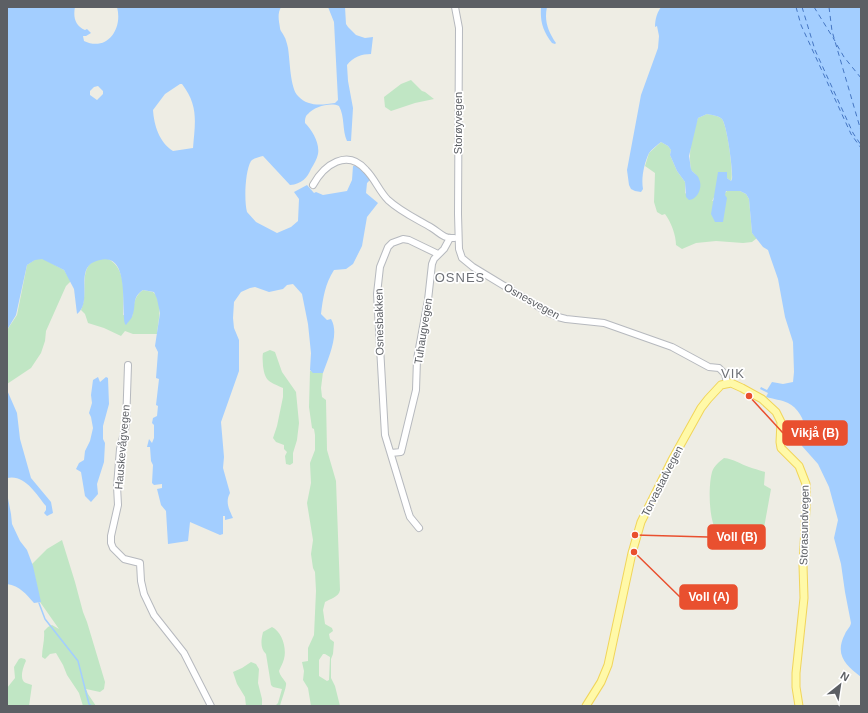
<svg xmlns="http://www.w3.org/2000/svg" width="868" height="713" font-family="Arial,sans-serif">
<rect width="100%" height="100%" fill="#eeede4"/>
<path fill="#c0e6c4" fill-rule="evenodd" d="M411,80L422,91L425,92L434,99L415,103L391,111L385,107L384,97L401,84Z
M707,114C712,115 719,116 722,119C727,125 734,174 731,181L727,178V173L712,201L725,197V193L727,191H740L746,194L749,199L752,233L757,238L752,242L743,243L716,241L696,243L682,249L676,245C676,235 671,222 665,214L662,215L657,212L654,202L655,173L645,166L649,153L661,142L668,146L671,150L670,155L677,171L685,182V194L697,176L691,170C688,153 692,134 698,118Z
M106,258C128,267 123,296 123,315L132,317C134,306 133,297 143,290L153,292C164,302 158,321 157,334H133L125,331L121,336L104,328L88,323L85,314L81,310C91,291 73,261 106,258Z
M36,259H44L64,270L71,281L66,286L46,331L45,341L41,353L31,368L7,384V330L17,315L27,265Z
M270,350L275,352L282,372L296,392L299,423L297,440L293,453V463L290,465L286,464L285,456L287,452L284,449V445L276,442L273,438L277,426L283,397V388C270,382 265,382 263,366C263,362 262,358 263,353Z
M310,371L323,372L321,388L322,397L326,400L327,450L336,481L340,590C339,597 330,599 325,602L323,610L325,624L332,628L333,631L329,634L330,639L334,642L333,654L331,659V678L335,686L340,706H311L308,688L303,680L304,671L302,662L308,661V648L314,635L316,591L315,572L313,568L311,554L313,540L307,503L311,483L310,463L315,450V435L314,429L312,428L309,407ZM323,654H325L330,657L329,680L327,681L319,676V660Z
M724,458C734,459 740,464 749,467C754,469 759,470 765,472L764,485L771,489L762,539L760,544C748,545 731,545 721,537C708,527 708,487 712,472C714,466 719,462 724,458Z
M62,540L75,582L83,612L87,622L105,682L104,689L100,692L86,689L88,694L96,706H83L79,693L67,675L63,665L56,653L50,654L45,659L42,657C42,648 45,640 44,631L48,627L52,625L59,629L40,602L32,564L47,549Z
M272,627C282,632 287,648 284,659C283,663 280,668 279,671C280,676 284,679 286,683C287,686 281,701 280,706H275L278,703L282,689L273,687L271,685L266,654C260,649 261,640 263,632Z
M21,658L25,659L26,661C24,665 18,680 26,683C28,684 30,684 32,685L29,706H7V688L15,678L14,667L19,659Z
M251,662L256,664L259,669L258,683L262,699V706H246L245,697L237,684L233,672L242,668Z"/>
<path fill="#a3ceff" fill-rule="evenodd" d="M7,7H75C73,17 75,26 85,30L87,29L91,33L86,36H83L84,41C107,52 123,29 117,7H281C277,14 279,21 280,28C280,31 283,33 284,36C286,39 287,44 288,48C290,60 290,88 298,96C308,107 322,105 335,103L338,100L334,22L328,7H345L346,24L348,27L356,35L365,38L373,37L371,54C362,54 353,57 347,65L348,81L353,108L351,141H347C342,130 345,117 339,106C330,102 314,107 308,114C305,116 305,120 305,123C312,130 320,143 318,154C317,159 314,164 311,169C307,178 302,184 290,185L263,156C259,157 254,158 251,161C245,171 244,201 247,212L256,222L277,233L291,227L298,221L299,199L294,192L307,185L314,193L316,192L323,195L347,191L352,180L353,166C361,165 366,174 370,180L367,183L366,193L378,203L367,217L362,246L353,264L346,269L334,270C325,284 323,298 321,314L327,320L331,319C340,334 328,358 323,373H313L310,370L311,353L308,324L302,294L293,284L287,285L283,289L269,292L255,287L250,288L241,292L234,302L233,318L234,328L239,340V371L221,422L224,457L223,468L230,493C225,502 229,509 233,518L225,520V516H223V534L220,535L190,522L188,541L168,544L166,511L161,505L157,489L162,488V484L154,485L152,483L153,465L151,461L150,447H147L149,439L152,443L154,438V425L152,423L153,418L157,416L158,406L156,405L159,379L156,378L158,352L155,346L160,313L157,299L154,292L143,290C131,298 137,305 132,317C131,319 128,322 126,325L125,324C121,305 131,246 94,262C75,270 93,302 77,314L74,289L64,270L42,259L35,260L27,265L16,315L7,330ZM180,84H182C199,106 195,123 193,148L173,151C159,142 154,125 153,110L165,94ZM98,86L103,91V94L97,100L90,95V91L94,87Z
M541,7H547C544,21 548,31 556,43L555,44L552,43C543,31 540,22 541,7Z
M661,7H861V677C846,665 834,655 845,634C847,629 850,628 851,623L845,592L841,564L834,538L838,520L829,487L818,464L802,446L801,436H804C808,425 799,408 788,403C782,400 773,399 766,397L768,393L760,389L761,387L767,390L772,382L783,384L793,382L794,372L793,342L785,317L778,279L771,259L768,250L763,247L752,233L749,199L746,194L740,191H726L725,195L727,198L723,222H715L711,214L718,172H727V178L731,181L732,179C733,170 727,125 722,119C719,116 712,115 707,114L698,118L689,156C690,160 690,165 691,169C692,173 698,174 699,179C703,187 698,199 689,200L686,197L685,182L677,171L670,155L671,150L668,146L661,142C657,145 652,149 649,153C644,164 641,178 643,189L641,192L635,191L631,189L629,185L627,170L641,95L658,48L659,36L657,26L655,27C655,19 657,13 661,7Z
M98,377L100,382L106,377L108,378L109,404L103,426V439L105,443L104,462L97,484L98,494L91,502L85,496L81,472L76,469L79,463L84,460L85,451L90,441L93,428L91,417L89,413L92,403L91,395L93,380Z
M7,390L17,413L20,439L31,478L51,502L53,513L47,516L44,513L46,510V506C36,494 25,474 7,478Z
M7,493L11,514L12,524L20,541L27,550L33,566L41,602L34,603C26,594 20,586 7,584Z"/>
<g fill="none" stroke-linecap="round" stroke-linejoin="round">
<path stroke="#a3ceff" stroke-width="1.5" d="M39,603L45,619L78,661L89,704L92,706"/>
<path stroke="#4576c3" stroke-width="1" stroke-dasharray="5 4" stroke-linecap="butt" d="M796,7L801,25L851,134L861,148
M802,7L815,50L853,133L861,145
M814,7L835,41
M829,7L832,31L861,131
M837,45L844,57L861,78"/>
<g stroke="#b6b9be" stroke-width="8">
<path id="minor" d="M455,7L459,28L458,214L459,249L462,258L473,267L549,313L558,317L566,319L604,323L672,347L709,367L719,368L725,374L727,383
M313,185C324,165 347,148 366,170C375,179 379,191 388,200C401,212 417,219 432,228C440,233 444,239 454,238
M128,365L126,425L120,449L117,486L118,505L111,536V543L113,548L124,559L140,563L141,581L144,594L154,615L184,653L211,706
M391,453L401,452L416,390L417,359L428,300L432,264L434,259L444,249L450,238
M419,528L410,517L408,511L385,435L377,294L380,267L388,247L392,243L403,239L409,240L438,254"/>
</g>
<g stroke="#f1d55a" stroke-width="9">
<path id="major" d="M586,706L601,682L608,665L632,553L641,522L672,460L701,408L708,399L721,385L731,383L742,388L762,399L776,412L781,422L780,442L781,448L799,466L806,484V508L803,565L804,598L796,673V687L799,706"/>
</g>
<use href="#minor" stroke="#fff" stroke-width="6"/>
<use href="#major" stroke="#fff9a8" stroke-width="7"/>
</g>
<g text-anchor="middle" stroke-width="3.5" stroke-linejoin="round" paint-order="stroke">
<g font-size="11" fill="#5c5f64" stroke="#fff">
<text transform="translate(458 123) rotate(-90)" y="4">Storøyvegen</text>
<text transform="translate(532 301) rotate(29)" y="4">Osnesvegen</text>
<text transform="translate(379 322) rotate(-91)" y="4">Osnesbakken</text>
<text transform="translate(423 331) rotate(-81)" y="4">Tuhaugvegen</text>
<text transform="translate(122 447) rotate(-85)" y="4">Hauskevågvegen</text>
<text transform="translate(662 481) rotate(-63)" y="4">Torvastadvegen</text>
<text transform="translate(804 525) rotate(-89)" y="4">Storasundvegen</text>
</g>
<g font-size="13" letter-spacing="1" fill="#6d7076" stroke="#fff">
<text x="460" y="282">OSNES</text>
<text x="733" y="378">VIK</text>
</g>
</g>
<path fill="none" stroke="#e9502f" stroke-width="1.5" d="M749 396L783 433M635 535L708 537M634 552L680 597"/>
<g fill="#e9502f" stroke="#fff" stroke-width="1.5">
<circle cx="749" cy="396" r="4"/>
<circle cx="635" cy="535" r="4"/>
<circle cx="634" cy="552" r="4"/>
</g>
<g fill="#e9502f" stroke="#e9502f" stroke-width="1.5">
<rect x="783" y="421" width="64" height="24" rx="4"/>
<rect x="708" y="525" width="57" height="24" rx="4"/>
<rect x="680" y="585" width="57" height="24" rx="4"/>
</g>
<g font-size="12" text-anchor="middle" font-weight="bold" fill="#fff">
<text x="815" y="437">Vikjå (B)</text>
<text x="737" y="541">Voll (B)</text>
<text x="709" y="601">Voll (A)</text>
</g>
<rect width="868" height="713" fill="none" stroke="#5c5f64" stroke-width="16"/>
<g transform="translate(840 685) rotate(30)" stroke="#ffffff" stroke-width="3" paint-order="stroke">
<path d="M0-3L7 15L0 10L-7 15Z" fill="#5c5f64"/>
<text y="-6" font-size="11" font-weight="bold" text-anchor="middle" fill="#5c5f64">N</text>
</g>
</svg>
